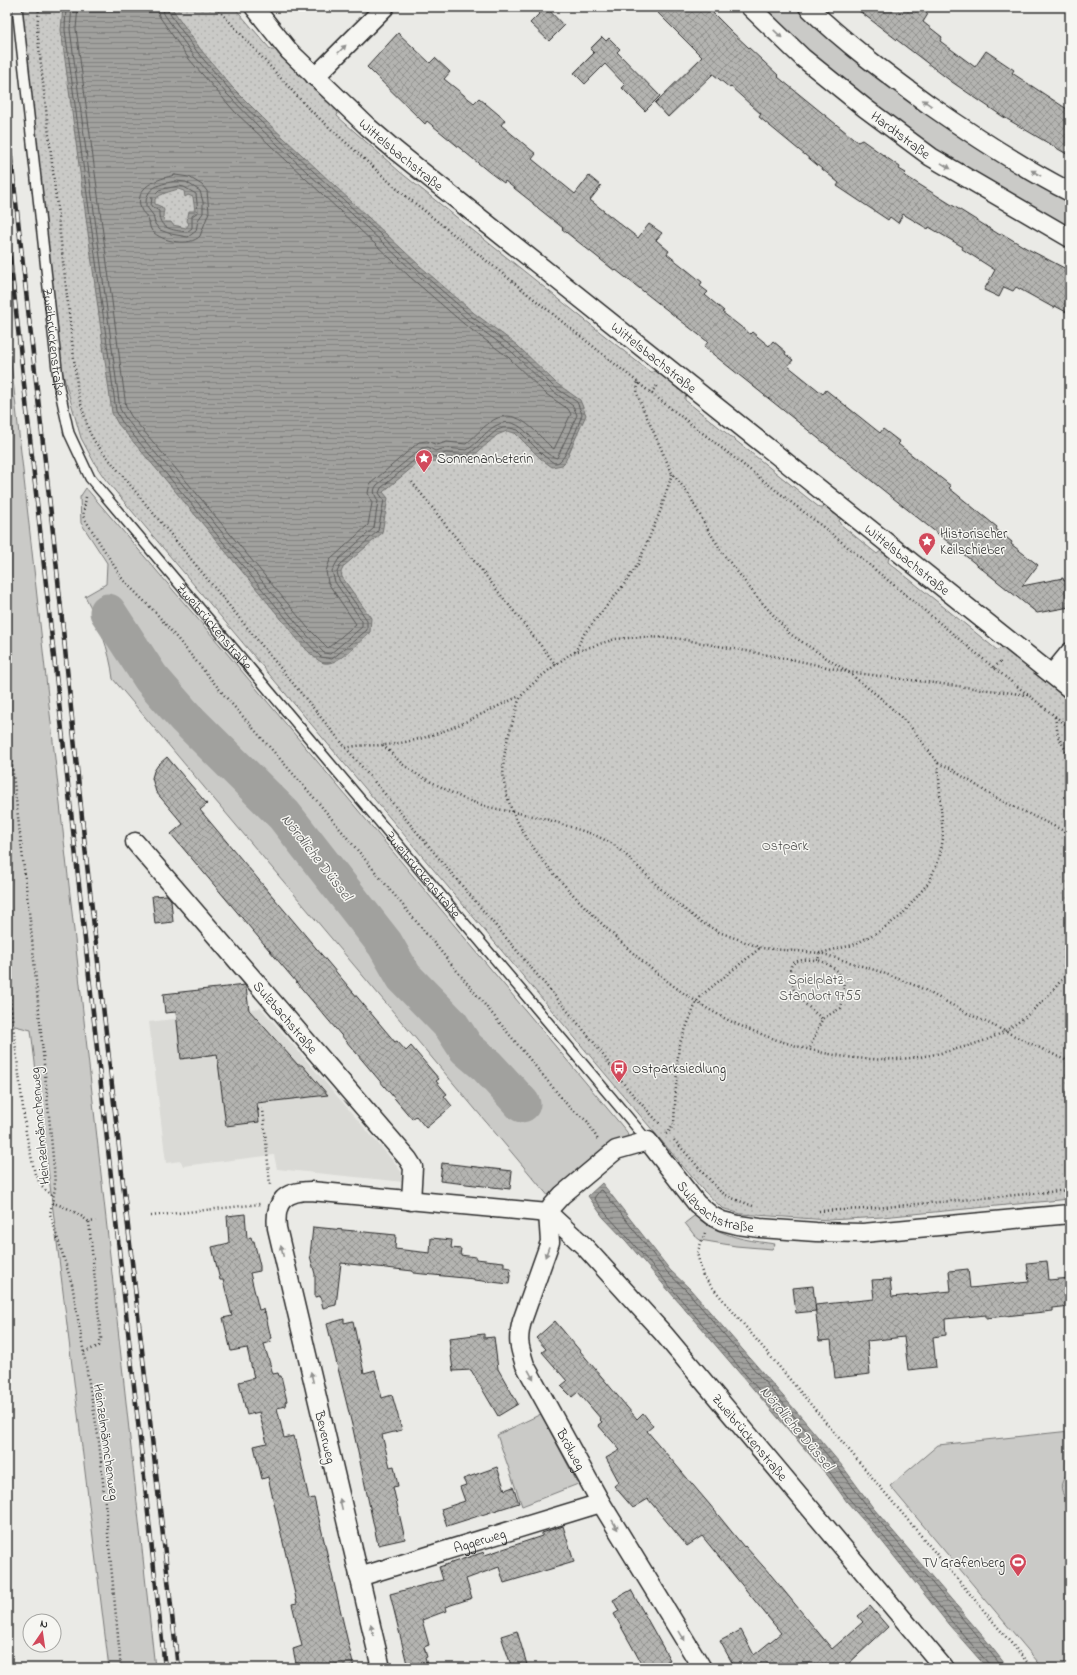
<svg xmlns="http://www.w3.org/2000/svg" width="1077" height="1675" font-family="'Indie Flower',sans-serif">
<defs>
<pattern id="park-dots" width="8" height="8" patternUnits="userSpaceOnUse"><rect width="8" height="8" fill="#cacac7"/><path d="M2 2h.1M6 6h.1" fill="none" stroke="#aeaeab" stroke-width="1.8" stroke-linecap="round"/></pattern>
<pattern id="water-rules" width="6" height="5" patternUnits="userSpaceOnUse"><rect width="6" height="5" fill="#a1a19e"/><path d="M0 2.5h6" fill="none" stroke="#838381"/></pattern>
<pattern id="building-cross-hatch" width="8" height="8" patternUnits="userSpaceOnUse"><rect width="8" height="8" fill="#b4b4b1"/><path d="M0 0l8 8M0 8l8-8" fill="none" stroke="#939390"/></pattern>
</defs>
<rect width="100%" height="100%" fill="#eaeae6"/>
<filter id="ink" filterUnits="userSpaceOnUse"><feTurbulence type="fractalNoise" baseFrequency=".025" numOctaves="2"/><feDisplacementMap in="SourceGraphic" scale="8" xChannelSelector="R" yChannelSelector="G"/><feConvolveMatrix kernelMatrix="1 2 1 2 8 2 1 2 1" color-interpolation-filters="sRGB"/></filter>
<g filter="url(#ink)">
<path fill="#dadad6" d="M261,1008L395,1163L402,1173L404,1182L277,1169L274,1155L183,1166L181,1161L166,1163L149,1022Z"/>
<path fill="#cacac7" stroke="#7a7a79" d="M759,7H798L823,30L1070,198V232L997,190L868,104Z
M7,326L107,1228L155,1668H109L31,1030L7,1024Z
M86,488L220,645L627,1132L628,1137L550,1198L113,679C110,650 98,621 85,596L106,584L107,563L81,523L80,497Z
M694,1216C701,1220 707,1226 715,1229C734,1239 754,1241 775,1244L772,1249L736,1246L700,1240L695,1236L685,1223Z
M541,1414L578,1484L522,1506L497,1435Z
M1070,1431V1668H1043L890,1486L938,1445Z"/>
<path fill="url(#park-dots)" stroke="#7a7a79" d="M20,7H234L271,50H274L277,47L339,110L337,116L400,172L650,372H653L657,367L689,392L685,397V400L820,508H823L826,505L842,518L839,520L840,524L877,554L882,550L889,556L888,562L997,650L1000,649L1003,646L1070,700V1199L882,1217L829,1220L741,1214L722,1208L702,1189L105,479L95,464L81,438L59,360Z
M1070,1471V1504C1059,1492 1058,1483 1070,1471Z"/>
<path fill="url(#water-rules)" stroke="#727270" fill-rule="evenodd" d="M63,7H171L201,50L232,87L268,123L420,266L474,313L517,345L556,383L580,400L586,415L565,462L562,465L552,467L541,459L515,433L507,431L497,435L471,458L468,459L447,457L432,462L426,456L383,492L388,498L382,533L344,566L341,572L342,577L371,618L370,632C360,641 338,666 324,663C312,660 290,630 282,620C228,554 174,489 118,424L112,413L61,30ZM178,189L184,191L185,197L188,195L193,197L195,211H189L187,221L189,224L186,228L173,225L171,222H166C162,219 163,215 164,210L162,207L155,204V199C162,193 169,192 178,189Z
M602,1183L670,1270L690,1289L802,1418L843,1467L874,1509L986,1640L1008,1668H987L949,1625L881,1540L847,1502L828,1476L626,1241L603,1217L588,1196Z"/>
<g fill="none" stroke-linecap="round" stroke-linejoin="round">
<path stroke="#5a5a59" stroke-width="1" d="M66,7L65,30L116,411L122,422L179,489L300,635L321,657L332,659L367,630V620L339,580L337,572L341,564L378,531L384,500L379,493L381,488L424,452H428L434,457L446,453L468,455L497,430L503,428H510L518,430L544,456L554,463C557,463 558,463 560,461C566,458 580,422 582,414L577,402L553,386L515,349L471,316L417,269L242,104L198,53L179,27L168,11V7
M72,7L70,29L120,409L126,419L183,485L304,632L324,653L330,654L362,627V621L335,582L332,571L338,560L374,528L378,501C375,495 372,491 377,485L422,448L428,447L435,451L446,448L467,450C478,443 485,432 495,426C524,410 534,453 557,458L577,415L573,406L550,389L512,352L468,320L414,272L261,129L226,93L194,56L164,14L163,7
M78,7L76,29L126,407L131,416L187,482L308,628L328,648L356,624L328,583L326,571L330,560L368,525L372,503L368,493L370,484L419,442L427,441L437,445L447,442L466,444C474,437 481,429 489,423C515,403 534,431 551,447L554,449L571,414L568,409L546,394L508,357L464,324L410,277L235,112L189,59L159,16L157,7
M175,175L189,177L202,185L207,191L209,212L200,236C190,247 162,242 152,231C149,227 150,223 148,219C147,215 142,213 141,209C133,186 158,179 175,175Z
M176,181L186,182L200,191L203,202V213L198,220L196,231L188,237L171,234L160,230L155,224L153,215L146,206C145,186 161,184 176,181Z
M179,186L184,187L196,194L198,212L192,216V228L187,232C172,230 158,229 159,211L151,206L152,197L159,190Z
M990,1668L989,1664L952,1622L884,1537L850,1500L831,1474L629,1239L607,1215L594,1198L600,1190L603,1191L667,1272L688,1292L840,1470L871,1511L983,1643L1003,1668"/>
<path stroke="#a1a19e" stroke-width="37" d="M108,612L151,678L185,717L284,815L385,944L404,977L451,1025L466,1048L487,1066L522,1104"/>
</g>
<path fill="url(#building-cross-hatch)" stroke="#2b2b2b" d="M546,7L564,26L549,41L530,23Z
M652,7H707L732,32L779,76L778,77L858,142L862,140L900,167L899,169L906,173L904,175L1000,235L1001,233L1026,248L1070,271V314L1055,306L1054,308L1016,287L1013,291L1004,287L999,297L984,290L995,270L962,249L963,247L929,227L928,229L903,214L898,223L890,217L888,220L837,186L839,183L759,117L761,114L731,87L730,88L713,74L668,117L655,103L702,57Z
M854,7H919L928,14L923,22L942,37L940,41L975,67L986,51L1014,70L1012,73L1070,111V156L1002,116L952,82Z
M398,33L430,63L435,58L450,72L444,79L474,103L479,98L505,120L501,125L536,154L532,159L575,194L589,176L601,186L590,200L638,238L649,224L662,233L656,240L669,251L667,254L702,282L700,286L708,292L705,295L724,311L722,312L750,334L752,332L769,346L773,341L786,352L785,354L793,360L788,366L823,394L826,390L880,433L883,429L900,442L898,444L951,486L949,488L997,527L996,529L1012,542L1011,544L1038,565L1022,586L1063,578L1064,581L1070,580V607L1037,613L704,347L708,342L616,270L615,271L562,229L563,228L533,204V203L505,181L504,183L489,172L427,121L425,124L367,67Z
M602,37L606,41L609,38L620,49L617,52L660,96L645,111L622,88L625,85L605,64L585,84L574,73L594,53L590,49Z
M167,757L207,804L200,810L353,992L395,1042L397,1041L406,1051L411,1046L439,1079L436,1081L447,1094L444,1096L452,1106L426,1128L416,1116L412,1119L171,834L183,824L156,792L152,778L154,771L158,765Z
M167,895L171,900L173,922L155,924L152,896Z
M245,985L246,987L249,1010L298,1065H302L328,1095L257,1103L259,1122L226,1126L217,1054L181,1059L176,1012L165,1013L163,994Z
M442,1163L512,1171L510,1189L440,1181Z
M245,1214L247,1238L251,1237L252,1241H254L260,1266V1271L250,1273L259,1310L263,1309L264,1313L265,1312L271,1338H270L271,1342L264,1344L273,1374L278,1373L279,1376H281L287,1401L285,1402L286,1406L277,1408L284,1438L293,1436L294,1440H296L309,1499L314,1498L354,1668H297L293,1649L302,1646L292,1604L297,1603L268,1477L262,1479L254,1446L267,1443L259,1412L247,1415L239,1382L254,1378L247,1348L231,1351L223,1318L232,1316L223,1280H220L212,1247L229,1243L227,1216Z
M313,1227L396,1235L395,1249L430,1253L431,1238L452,1240L451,1248L461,1249L460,1255L476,1257V1259L504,1262V1267L511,1268L509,1284L474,1280V1279L413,1273V1271L341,1263L336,1305L323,1308L320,1296L315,1297V1274L310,1256Z
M1047,1261L1049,1280L1070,1278V1306L1053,1308V1311L986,1318V1315L945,1319L946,1335L933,1337L936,1367L908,1370L904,1337L867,1341L870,1374L835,1378L831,1340L819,1341L815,1305L874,1299L872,1280L890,1279L892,1297L951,1291L949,1271L968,1269L970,1288L1029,1282L1027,1263Z
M813,1286L816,1311L796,1313L793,1288Z
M344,1319V1323L353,1321L364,1373L375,1370L382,1398L392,1395L402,1430L382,1435L390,1467L394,1466L398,1486L393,1487L405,1539L378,1545L353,1429L327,1324Z
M555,1321L637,1419L643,1413L653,1426L647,1431L710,1505L744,1547L745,1546L771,1575L832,1649L863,1622L858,1616L870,1606L888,1627L844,1668H735L720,1641L741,1630L754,1655L781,1633L702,1536L687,1546L648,1499L633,1508L614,1486L619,1482L606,1458L620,1450L598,1425L602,1422L600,1420L601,1419L578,1392L572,1397L561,1386L567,1381L542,1352L546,1349L536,1338Z
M484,1334V1338L494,1337L498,1369L518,1404L498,1416L471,1370L453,1371L449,1338Z
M497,1467L505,1490L513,1487L519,1503L447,1526L441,1509L465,1501L460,1487L466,1485L463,1479Z
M563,1526L574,1562L504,1583L499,1567L466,1579L472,1598L445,1607L446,1611L422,1620L429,1645L424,1647L427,1657L425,1658L428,1668H408L390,1594L443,1580L439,1567L484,1552L485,1555L542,1536V1533Z
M631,1590L670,1660L656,1668H644L614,1614L619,1611L613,1600Z
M517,1631L528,1668H512L501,1636Z"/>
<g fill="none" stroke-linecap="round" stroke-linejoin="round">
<g stroke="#2b2b2b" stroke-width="12">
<g id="lane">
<path id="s1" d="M17,7L59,387L69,433L90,478L648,1141"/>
</g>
</g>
<g stroke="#2b2b2b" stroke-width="21">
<g id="street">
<path id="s2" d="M254,7L289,51L368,127L396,151L1070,689"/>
<path id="s3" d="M750,7L803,58L865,108L931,157L1070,238"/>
<path d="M808,7C845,43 887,74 928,104C974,136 1021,167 1070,192"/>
<path d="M315,77L385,7"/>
<path d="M1052,674L1070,652"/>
<path id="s4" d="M135,842L408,1159L413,1167L411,1201"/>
<path id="s5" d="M548,1213L584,1246L663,1333L944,1668"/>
<path id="s6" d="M548,1213L552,1206L562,1195L616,1150L648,1141L697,1204L712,1216L722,1221L738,1225L760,1228L816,1232L863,1233L1070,1214"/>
<path id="s7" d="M548,1213L550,1242L522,1321C517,1340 519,1346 525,1365L601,1503L702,1668"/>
<path id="s8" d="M359,1577L601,1503"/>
<path d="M381,1668L277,1228C274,1201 285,1191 311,1191L548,1213"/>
</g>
</g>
<path stroke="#2b2b2b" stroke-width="2.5" stroke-dasharray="1 3" stroke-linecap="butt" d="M39,7L37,29L78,394L89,431L94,441L346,748C362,744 367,746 382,745C391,745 401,743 410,741C449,733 484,712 520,696
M216,7L307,107L396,188L651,393L832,534L994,668L1070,728
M638,383L637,393L641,404L672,473L688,493L707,528L724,555L757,597L790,634L848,672L883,700L910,726L938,763L943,839L939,859L929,882L901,916L878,932L853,945L820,953L818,960C845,970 847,982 841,1008L822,1019L809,1050
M651,393L658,384
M412,482L556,665
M86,497L83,516L123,580L156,613L230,702L317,801L569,1107L587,1121L598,1140
M575,652L584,634L626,582L638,564L660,512L672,474
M994,668L1002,660
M1028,695L848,672L795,660L675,638L643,637L615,639L575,652L569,655C554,666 536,679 523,694C518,699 517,708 515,714C508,737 501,757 504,782C511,830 553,874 586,908C628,951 674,992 728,1020C744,1028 761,1034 777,1040C841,1061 895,1067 960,1048C975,1044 992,1039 1005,1031C1030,1016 1054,992 1070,968
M1055,717L1058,736L1070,759
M7,722L31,929L54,1168L55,1188L50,1214L72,1284L99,1441L121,1668
M383,745L402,764L418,775L464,799L488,807L543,818L595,835L613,844L625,854L671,899L701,922L719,932L761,948L820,953L878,971L919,987L967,1013L1065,1060L1070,1066
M346,748L592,1040L627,1088L660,1124
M938,763L950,768L994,797L1070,834
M818,960C806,960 789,957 790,974C791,996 808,1005 822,1019
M7,975L26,1133L35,1174L42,1187L54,1197
M258,1110L263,1109L270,1185
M666,1134L668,1133L674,1124L677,1068L679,1045L697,1001L703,994L760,948
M674,1140L720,1191L729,1197L753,1206
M52,1203C65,1206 78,1213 89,1222
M819,1211L864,1209L1070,1190
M151,1216L260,1204
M705,1233L697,1253L703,1276L1032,1668
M84,1352L99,1346L101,1338L89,1222L96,1221
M1070,1584L1067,1586L1070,1590"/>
<use href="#lane" stroke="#f6f6f2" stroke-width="9"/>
<use href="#street" stroke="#f6f6f2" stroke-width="18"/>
<g stroke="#2b2b2b" stroke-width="4.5">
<path id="rail" d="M7,122L55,550L85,847L178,1668
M7,229L165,1668"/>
</g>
<use href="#rail" stroke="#f6f6f2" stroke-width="3" stroke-dasharray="9" stroke-linecap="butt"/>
</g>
<defs><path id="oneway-solid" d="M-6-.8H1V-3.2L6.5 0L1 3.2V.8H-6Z"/></defs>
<g fill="#90908e">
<use href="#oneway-solid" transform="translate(778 34) rotate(44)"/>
<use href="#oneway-solid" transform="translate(342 49) rotate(-45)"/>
<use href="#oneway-solid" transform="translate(927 103) rotate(-145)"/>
<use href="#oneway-solid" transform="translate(946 166) rotate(31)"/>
<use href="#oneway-solid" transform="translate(1036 173) rotate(-149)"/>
<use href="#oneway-solid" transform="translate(282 1251) rotate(-103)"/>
<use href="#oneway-solid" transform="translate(547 1252) rotate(110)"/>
<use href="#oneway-solid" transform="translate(531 1375) rotate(61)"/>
<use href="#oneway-solid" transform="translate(312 1377) rotate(-103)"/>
<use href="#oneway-solid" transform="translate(341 1504) rotate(-103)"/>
<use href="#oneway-solid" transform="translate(615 1525) rotate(59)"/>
<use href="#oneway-solid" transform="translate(372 1630) rotate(-104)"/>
<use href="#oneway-solid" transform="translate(682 1636) rotate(59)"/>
</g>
</g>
<defs>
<g id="sight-pin" transform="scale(0.9)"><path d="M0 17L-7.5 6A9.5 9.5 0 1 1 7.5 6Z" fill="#d1495b" stroke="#f6f6f2"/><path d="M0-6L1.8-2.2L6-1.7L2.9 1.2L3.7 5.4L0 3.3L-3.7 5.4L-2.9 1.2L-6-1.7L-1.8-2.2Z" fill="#fff"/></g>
<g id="bus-pin" transform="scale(0.9)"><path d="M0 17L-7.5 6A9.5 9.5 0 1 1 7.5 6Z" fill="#d1495b" stroke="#f6f6f2"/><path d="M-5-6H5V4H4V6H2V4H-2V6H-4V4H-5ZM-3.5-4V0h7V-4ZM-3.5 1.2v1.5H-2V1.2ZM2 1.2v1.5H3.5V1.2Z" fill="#fff"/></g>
<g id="stadium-pin" transform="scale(0.9)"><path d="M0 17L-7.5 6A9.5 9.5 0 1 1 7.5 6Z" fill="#d1495b" stroke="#f6f6f2"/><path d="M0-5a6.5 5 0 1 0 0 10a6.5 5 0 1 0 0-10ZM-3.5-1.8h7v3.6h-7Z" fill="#fff"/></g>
</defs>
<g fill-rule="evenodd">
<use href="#sight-pin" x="424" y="458"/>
<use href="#sight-pin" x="927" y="541"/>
<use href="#bus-pin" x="619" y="1068"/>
<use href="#stadium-pin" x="1018" y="1562"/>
</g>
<g text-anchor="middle" stroke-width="3" stroke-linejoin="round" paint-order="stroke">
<g font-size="14" fill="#2b2b2b" stroke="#f6f6f2">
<text dy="5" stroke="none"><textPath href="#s3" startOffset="198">Hardtstraße</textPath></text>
<text dy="5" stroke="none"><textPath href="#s2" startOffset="209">Wittelsbachstraße</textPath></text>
<text dy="5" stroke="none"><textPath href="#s1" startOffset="337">Zweibrückenstraße</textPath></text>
<text dy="5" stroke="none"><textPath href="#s2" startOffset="533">Wittelsbachstraße</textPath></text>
<text dy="5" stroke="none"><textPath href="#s2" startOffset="857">Wittelsbachstraße</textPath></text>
<text dy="5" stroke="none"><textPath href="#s1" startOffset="673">Zweibrückenstraße</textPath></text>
<text dy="5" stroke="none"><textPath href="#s1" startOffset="997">Zweibrückenstraße</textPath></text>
<text dy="5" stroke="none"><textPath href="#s4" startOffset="231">Sulzbachstraße</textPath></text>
<text transform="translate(39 1126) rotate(-95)" y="5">Heinzelmännchenweg</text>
<text dy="5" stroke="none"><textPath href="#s6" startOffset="224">Sulzbachstraße</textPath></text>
<text transform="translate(326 1437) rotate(77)" y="5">Beverweg</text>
<text dy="5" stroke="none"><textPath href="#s5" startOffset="302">Zweibrückenstraße</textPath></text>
<text transform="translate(107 1442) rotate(82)" y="5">Heinzelmännchenweg</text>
<text dy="5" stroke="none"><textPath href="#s7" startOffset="254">Brölweg</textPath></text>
<text dy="5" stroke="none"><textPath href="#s8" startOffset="126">Aggerweg</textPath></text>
</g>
<g font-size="14" fill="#2b2b2b" stroke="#f6f6f2" text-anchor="start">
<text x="437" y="463">Sonnenanbeterin</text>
<text x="940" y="538">Historischer<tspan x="940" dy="16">Keilschieber</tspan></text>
<text x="632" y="1073">Ostparksiedlung</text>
<text x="1005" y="1567" text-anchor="end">TV Grafenberg</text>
</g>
<g font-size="14" fill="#535352" stroke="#f6f6f2">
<text x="785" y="850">Ostpark</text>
<text x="820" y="984">Spielplatz -<tspan x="820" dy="16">Standort 9755</tspan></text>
</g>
<g font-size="15" font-style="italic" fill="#545453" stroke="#f6f6f2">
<text transform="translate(317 857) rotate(52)" y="5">Nördliche Düssel</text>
<text transform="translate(797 1428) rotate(50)" y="5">Nördliche Düssel</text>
</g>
</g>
<rect width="1077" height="1675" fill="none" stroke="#f6f6f2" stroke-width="24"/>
<rect x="12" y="12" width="1053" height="1651" fill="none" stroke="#2b2b2b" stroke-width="1.5" filter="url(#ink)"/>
<g transform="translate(42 1633) rotate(13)"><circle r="19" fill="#f6f6f2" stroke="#a5a5a2"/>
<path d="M0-3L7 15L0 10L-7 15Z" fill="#d1495b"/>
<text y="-6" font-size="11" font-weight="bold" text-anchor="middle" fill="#2b2b2b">N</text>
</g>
</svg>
